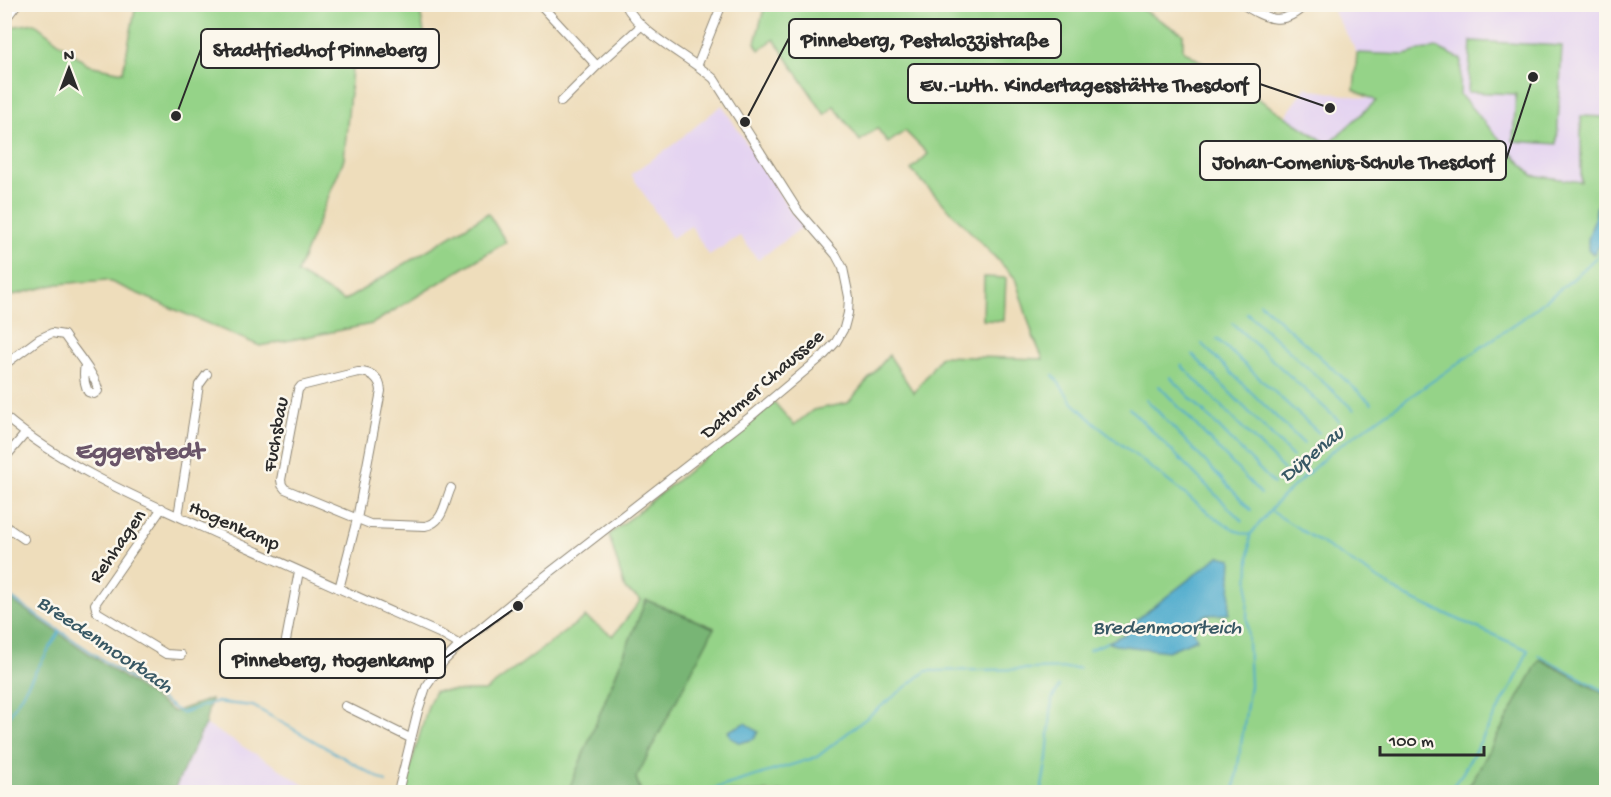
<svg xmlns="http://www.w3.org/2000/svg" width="1611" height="797" font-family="'Gochi Hand',sans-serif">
<rect width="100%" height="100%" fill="#fbf7ec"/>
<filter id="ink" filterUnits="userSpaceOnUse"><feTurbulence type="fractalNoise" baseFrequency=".0167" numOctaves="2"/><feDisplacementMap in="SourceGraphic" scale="12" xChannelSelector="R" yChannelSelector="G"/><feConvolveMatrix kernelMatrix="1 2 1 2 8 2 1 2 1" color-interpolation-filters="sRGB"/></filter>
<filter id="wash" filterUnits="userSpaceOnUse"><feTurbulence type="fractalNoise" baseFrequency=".008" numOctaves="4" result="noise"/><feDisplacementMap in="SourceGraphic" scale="24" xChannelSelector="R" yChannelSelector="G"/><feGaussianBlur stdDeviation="1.35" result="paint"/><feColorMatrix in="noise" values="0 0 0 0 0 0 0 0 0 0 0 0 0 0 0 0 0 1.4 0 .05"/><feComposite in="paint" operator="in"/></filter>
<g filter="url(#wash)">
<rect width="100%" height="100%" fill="#edb"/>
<path fill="#e4d3f1" d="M1330,5H1606V117L1581,116L1582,182L1532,175L1420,50L1406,55L1357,53Z
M1306,87L1314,90L1377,100L1328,144L1285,117Z
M722,105L793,215L804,226L758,260L740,236L709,255L691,226L672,238L631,174L670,147Z
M205,724L274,765L314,792H173Z"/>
<path fill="#95d388" stroke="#607f5a" stroke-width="1.5" d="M136,5H419L426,44L352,69L344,159L297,273L344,301L488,213L506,242L372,324L260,346L106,280L58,284L5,297V28L34,23L88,65L123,72Z
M765,5H1135L1183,34V50L1328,144L1376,101L1354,90L1357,53L1406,55L1420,50L1438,48L1461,59L1460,95L1532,175L1581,182V116L1606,117V695L1540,659L1472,782L1462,792H641L636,778L714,628L646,600L568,792H403L429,703L435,691H485L585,617L613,636L641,600L625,589L609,535L774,402L794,425L813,410L848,403L889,355L914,393L941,356L1043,359L1033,336L1015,278L911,170L928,154L905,131L888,143L877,128L860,141L834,106L825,115L774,39L759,50L755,43Z
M1471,41L1562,46L1557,144L1513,141L1516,94L1468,92Z
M984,277L1006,278L1004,321L983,320Z"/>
<path fill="#78b574" stroke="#527050" stroke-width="1.5" d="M5,596L174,712L211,699L205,724L173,792H5Z
M646,600L714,628L636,778L641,792H568Z
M1540,659L1606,695V792H1462L1472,782Z"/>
<path fill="#4faccd" stroke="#3d6c7c" stroke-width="1.5" d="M1606,193V239L1593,254L1588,249V239L1595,216L1597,205Z
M1219,556L1232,559L1229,614L1205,615L1192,625L1197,639L1168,651L1115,645L1108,642L1125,634L1126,628Z
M745,723L758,732L754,739L740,743L731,738L728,731Z"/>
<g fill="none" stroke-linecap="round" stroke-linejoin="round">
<path stroke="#4faccd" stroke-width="2" d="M1260,303L1372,404
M1247,313L1354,410
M1232,323L1339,421
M1217,339L1319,433
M1202,344L1304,444
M1193,355L1293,457
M1181,365L1284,470
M1053,375L1073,403L1104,431L1218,520L1237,531L1250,535
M1170,377L1274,484
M1159,386L1261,494
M1146,399L1251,510
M1129,408L1242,521
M1271,511L1407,597L1528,650L1518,675L1462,774L1448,792
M4,593L181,713L215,702L253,706L386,782
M1089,650L1108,642
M1538,655L1606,692
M4,724L60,631
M410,791L414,792
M704,792L817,757L926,671L1080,668
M1041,792L1047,758L1052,700L1059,686
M1234,792L1250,685L1247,617L1250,535L1278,501L1332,451L1522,319L1573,279L1606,248"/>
</g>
</g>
<g filter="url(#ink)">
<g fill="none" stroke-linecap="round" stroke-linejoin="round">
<g stroke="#8c8473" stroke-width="10">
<path id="minor" d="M540,4L597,66L641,26
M1242,4C1266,19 1283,28 1306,4
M4,21L17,4
M698,64L722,4
M561,102L597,66
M4,365L39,339L52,333L64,335C72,348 98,377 98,391L94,394L88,392C84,383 83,374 85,365
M4,416C65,468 142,500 215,533C289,566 364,600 439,633L460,645
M4,459L25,434
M162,508L95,604L97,612L166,654L181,655
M178,516L199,385L207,374
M4,525L24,539
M339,589L357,519L381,391C380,378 372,372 358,372L301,386L298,390L281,480L282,485L285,489L370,524L425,526C444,523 444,503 451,488
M276,660L284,651L299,571
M345,706L410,738
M398,792L418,711L426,687L444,661L460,645L531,587L750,417L824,355L836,342L844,328L848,313L849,297L843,268L836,255L798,211L714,79C687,55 642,36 625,4"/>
</g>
<use href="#minor" stroke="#fff" stroke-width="8"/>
</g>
</g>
<g text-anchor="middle" stroke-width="5" stroke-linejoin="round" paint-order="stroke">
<g font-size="20" fill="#2b2b2b" stroke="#fbf7ec">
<text transform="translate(761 383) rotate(-41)" y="7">Datumer Chaussee</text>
<text transform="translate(274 434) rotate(-80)" y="7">Fuchsbau</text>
<text transform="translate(235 524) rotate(24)" y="7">Hogenkamp</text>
<text transform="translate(116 545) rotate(-55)" y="7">Rehhagen</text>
</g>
<g font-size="21" font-style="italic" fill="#385864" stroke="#fbf7ec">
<text transform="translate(1311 453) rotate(-40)" y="7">Düpenau</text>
<text x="1167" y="633">Bredenmoorteich</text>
<text transform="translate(106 643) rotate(34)" y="7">Breedenmoorbach</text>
</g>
<g font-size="26" font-weight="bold" fill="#6a5569" stroke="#fbf7ec">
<text x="140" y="458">Eggerstedt</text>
</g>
</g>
<path fill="none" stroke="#2b2b2b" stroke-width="2" d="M745 122L789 38M176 116L201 49M1330 108L1260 84M1533 77L1506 160M518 606L445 658"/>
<g fill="#2b2b2b" stroke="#fbf7ec" stroke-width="2">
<circle cx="745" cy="122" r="6"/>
<circle cx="176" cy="116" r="6"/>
<circle cx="1330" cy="108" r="6"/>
<circle cx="1533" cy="77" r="6"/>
<circle cx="518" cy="606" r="6"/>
</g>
<g fill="#fbf7ec" stroke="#2b2b2b" stroke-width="2">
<rect x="789" y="19" width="272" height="39" rx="6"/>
<rect x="201" y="29" width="238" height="39" rx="6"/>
<rect x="908" y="64" width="352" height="39" rx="6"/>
<rect x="1200" y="141" width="306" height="39" rx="6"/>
<rect x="220" y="639" width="225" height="39" rx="6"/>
</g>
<g font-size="21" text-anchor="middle" font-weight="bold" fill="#2b2b2b">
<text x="925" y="46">Pinneberg, Pestalozzistraße</text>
<text x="320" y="56">Stadtfriedhof Pinneberg</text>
<text x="1084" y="91">Ev.-Luth. Kindertagesstätte Thesdorf</text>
<text x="1353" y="168">Johan-Comenius-Schule Thesdorf</text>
<text x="333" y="666">Pinneberg, Hogenkamp</text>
</g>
<rect width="1611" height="797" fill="none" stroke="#fbf7ec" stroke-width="24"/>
<g transform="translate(69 69)" stroke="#fbf7ec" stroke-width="4.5" paint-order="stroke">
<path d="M0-4.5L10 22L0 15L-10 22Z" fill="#2b2b2b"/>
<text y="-9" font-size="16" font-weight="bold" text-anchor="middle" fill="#2b2b2b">N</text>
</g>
<path d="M1380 746v9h104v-9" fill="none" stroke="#2b2b2b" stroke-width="3"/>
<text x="1389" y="746" font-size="18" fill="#2b2b2b" stroke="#fbf7ec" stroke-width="4.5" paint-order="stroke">100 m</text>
</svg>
